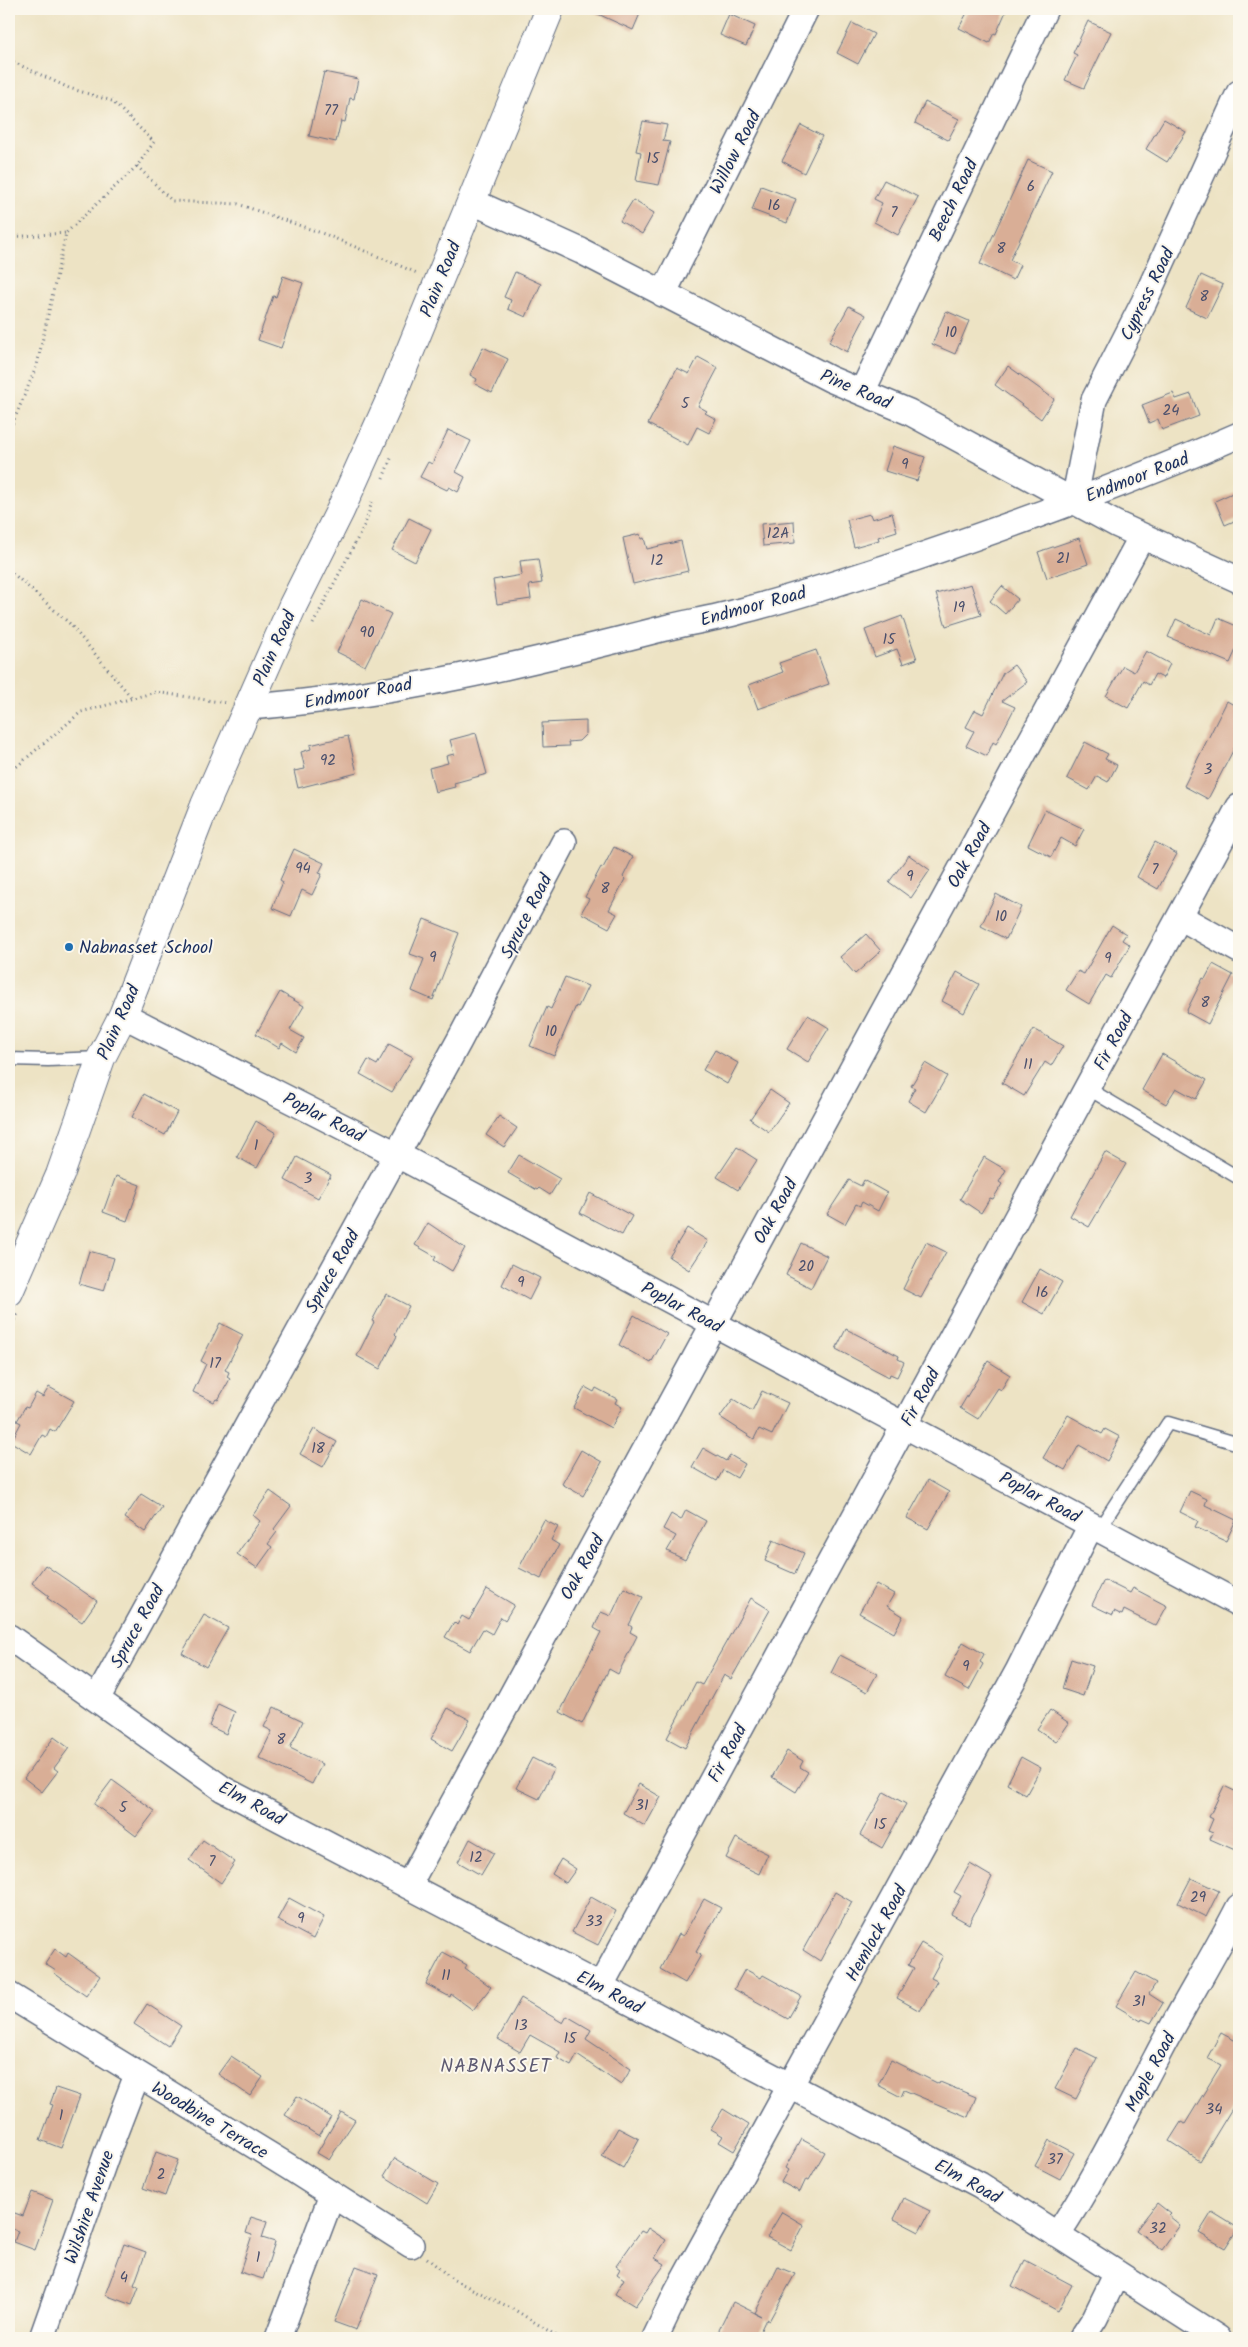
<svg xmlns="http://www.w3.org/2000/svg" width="1248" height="2347" font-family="Kalam,sans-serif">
<rect width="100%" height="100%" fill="#fbf7ec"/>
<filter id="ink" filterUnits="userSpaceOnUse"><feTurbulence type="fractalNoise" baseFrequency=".02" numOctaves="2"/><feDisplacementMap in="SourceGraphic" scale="10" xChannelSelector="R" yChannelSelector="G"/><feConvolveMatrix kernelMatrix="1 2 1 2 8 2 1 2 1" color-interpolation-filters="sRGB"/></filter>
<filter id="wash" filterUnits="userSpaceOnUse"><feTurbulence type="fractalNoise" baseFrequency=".0096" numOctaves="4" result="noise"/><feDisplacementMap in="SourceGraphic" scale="20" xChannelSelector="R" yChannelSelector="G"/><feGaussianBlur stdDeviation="1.12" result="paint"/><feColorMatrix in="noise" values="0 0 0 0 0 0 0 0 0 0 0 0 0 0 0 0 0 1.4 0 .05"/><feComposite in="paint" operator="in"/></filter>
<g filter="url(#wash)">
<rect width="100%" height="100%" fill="#ede3c4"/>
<g id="blocks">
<path fill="#d9ae96" d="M587,9H642L633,30Z
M969,9H1007L996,34L994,33L989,43L959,28Z
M729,14L755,26L746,46L720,35Z
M1088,21L1111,32L1084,88L1065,80L1077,55L1073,53Z
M852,23L874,34L858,64L837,53Z
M324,72L358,79L354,99L350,98L345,122L341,121L336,142L309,136Z
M925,102L959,119L948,140L915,123Z
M1164,119L1186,132L1167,162L1146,149Z
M643,121L667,125L663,141L670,142L659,185L636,181L641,152L636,151Z
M801,125L822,136L804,173L782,161Z
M1028,160L1052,171L1010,260L1020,265L1013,280L980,264Z
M884,180L918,197L898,235L874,222L882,203L874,199Z
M761,186L796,199L787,223L752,210Z
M633,200L654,213L642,234L620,221Z
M515,272L541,284L526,317L508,309L511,300L504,297Z
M1201,275L1223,285L1207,318L1186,308Z
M283,276L303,283L281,348L258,340L273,296L276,297Z
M849,306L866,315L847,352L829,342Z
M946,311L969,321L955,354L932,344Z
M483,347L508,359L492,393L475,384L477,379L470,375Z
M698,357L718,368L698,406L707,411L705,413L716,419L709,433L697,427L688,445L648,424L677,368L689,374Z
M1008,366L1054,399L1041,419L995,385Z
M1173,393L1176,399L1191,394L1199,416L1162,430L1158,419L1149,423L1142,405Z
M448,430L471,441L456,472L465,477L458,492L449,487L447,490L420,477L428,462L432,464Z
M893,446L925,457L917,481L885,471Z
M1239,490V519L1225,525L1215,501Z
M892,513L897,531L878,537L879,540L854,547L847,520L870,514L872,519Z
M409,518L431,529L415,562L392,550Z
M794,521L795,543L763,546L761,524Z
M640,534L641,539L644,538L647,549L681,541L688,571L633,584L623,538Z
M1079,538L1088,564L1047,578L1038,552Z
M538,559L542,583L529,585L531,599L497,604L493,580L522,575L520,561Z
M971,584L981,615L946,626L936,594Z
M1002,586L1018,599L1005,614L990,601Z
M362,599L391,614L365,666L337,652Z
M902,616L917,659L903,664L897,649L875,657L865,630Z
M1218,618L1239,627V643L1230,663L1168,637L1176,619L1211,635Z
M816,650L829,684L758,709L749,685L783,672L779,663Z
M1146,651L1170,664L1163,678L1155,674L1149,685L1143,681L1128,708L1106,696L1123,666L1134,672Z
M1014,665L1027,682L1002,701L1015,707L996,744L993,742L987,756L966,746L974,731L966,727L975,710L983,714L1003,673Z
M1227,701L1239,708V739L1208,799L1184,786Z
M586,721V734L579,741L568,742L569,746L543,747L542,723Z
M476,733L487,774L454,783L455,787L435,792L429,768L448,763L446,756L454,754L450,740Z
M348,736L357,773L298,788L294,771L305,769L301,752L311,749L310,745Z
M1085,742L1108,754L1105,759L1117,765L1108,782L1097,776L1089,790L1067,778Z
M1045,810L1084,829L1075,846L1061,838L1051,857L1028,845Z
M1155,842L1177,854L1158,889L1137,877Z
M614,847L633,857L623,877L625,879L609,910L617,914L609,928L581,913L589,899L585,897L601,867L603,868Z
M294,849L324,863L319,873L322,874L312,895L302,890L291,916L272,908L283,882L280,880Z
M909,855L930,870L911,898L889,882Z
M996,894L1021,907L1006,939L981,926Z
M424,919L459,933L433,1000L412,991L424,959L410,954Z
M1112,925L1126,934L1122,940L1130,945L1111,978L1106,975L1089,1004L1066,990L1078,971L1084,974Z
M866,934L881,951L855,974L840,957Z
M1213,964L1233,975L1208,1024L1186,1012L1203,978L1205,979Z
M957,972L979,984L964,1013L942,1001Z
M565,977L588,986L578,1007L576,1006L554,1056L530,1046L547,1007L551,1009Z
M280,992L304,1006L290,1030L304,1038L296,1052L282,1043L279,1048L256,1034Z
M808,1015L829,1028L808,1062L787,1049Z
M1034,1029L1063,1046L1051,1066L1045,1062L1024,1096L1002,1083Z
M389,1044L413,1057L392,1092L360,1074L368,1060L377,1065Z
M715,1050L738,1063L727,1084L703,1070Z
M1162,1054L1207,1080L1196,1099L1176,1088L1166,1104L1142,1090Z
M925,1063L947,1076L926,1112L908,1101L915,1088L911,1086Z
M770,1090L789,1103L769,1132L750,1119Z
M144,1094L177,1112L165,1135L132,1117Z
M499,1116L517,1128L504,1147L486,1135Z
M256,1121L276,1133L257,1168L237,1157Z
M737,1147L757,1160L738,1190L717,1177Z
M1105,1152L1126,1164L1089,1227L1070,1216Z
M519,1155L560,1179L550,1195L539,1188L537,1190L508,1173Z
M297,1157L331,1175L318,1198L285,1180Z
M984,1157L1006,1170L999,1182L1002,1184L993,1199L990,1198L981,1213L960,1199Z
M116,1176L140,1185L127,1221L103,1212Z
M849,1180L861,1186L864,1180L887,1193L878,1211L862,1202L860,1206L856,1204L845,1224L827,1214Z
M590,1193L632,1216L622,1235L580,1213Z
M428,1223L465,1248L452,1271L434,1260L436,1257L415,1245Z
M687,1228L708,1241L689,1270L669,1257Z
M926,1242L946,1252L921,1298L903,1289Z
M801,1243L827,1256L811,1288L786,1275Z
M89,1251L114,1258L104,1291L79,1284Z
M512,1264L540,1278L529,1300L502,1285Z
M1040,1269L1062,1282L1044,1314L1022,1302Z
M386,1294L409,1306L395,1334L397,1336L380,1369L357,1356L374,1322L372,1321Z
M634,1315L667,1334L651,1363L619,1345Z
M220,1323L243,1335L225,1370L229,1372L227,1377L230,1379L218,1400L216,1399L214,1402L193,1392L206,1364L201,1361Z
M846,1329L899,1356L898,1359L904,1362L897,1377L890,1374L889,1377L836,1349Z
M988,1361L1010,1375L1001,1390L998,1388L978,1419L960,1408Z
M49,1387L74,1401L55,1432L50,1429L46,1437L42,1435L31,1454L11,1442L21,1423L17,1421L25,1407L28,1408L36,1393L43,1397Z
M585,1387L594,1392L596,1388L617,1399L615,1403L622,1407L611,1428L574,1408Z
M762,1391L788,1403L772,1435L759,1429L754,1439L720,1417L733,1399L752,1411Z
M1068,1415L1102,1434L1105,1429L1120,1437L1107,1461L1079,1445L1065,1470L1043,1458Z
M314,1429L337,1442L323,1467L300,1454Z
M703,1448L726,1461L730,1455L745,1464L737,1478L723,1470L717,1481L692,1467Z
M581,1450L602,1462L583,1496L562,1484Z
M928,1480L949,1492L928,1529L907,1518Z
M270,1491L291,1506L274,1529L277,1532L268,1544L272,1547L257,1568L237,1554L260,1521L253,1515Z
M1190,1491L1207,1499L1205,1505L1236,1520L1226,1541L1195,1527L1198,1521L1180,1512Z
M141,1494L162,1507L145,1532L125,1518Z
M686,1510L706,1521L685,1560L667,1551L676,1536L663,1529L671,1514L681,1520Z
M544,1520L558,1527L551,1540L559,1545L541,1579L519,1568Z
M773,1540L804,1553L795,1574L765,1561Z
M45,1565L97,1601L82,1622L47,1598L49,1596L32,1583Z
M1104,1580L1130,1593L1133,1588L1167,1606L1156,1626L1124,1610L1122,1615L1114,1611L1113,1615L1092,1605Z
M876,1584L894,1594L887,1606L903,1616L894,1633L859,1613Z
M624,1588L643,1597L629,1625L632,1627L630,1632L637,1636L618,1674L609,1669L582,1724L560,1712L601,1632L594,1628L601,1612L611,1616Z
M487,1589L514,1605L505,1620L501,1617L492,1634L483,1629L470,1651L445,1637L454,1622L457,1625L462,1616L469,1620Z
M751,1598L770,1610L731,1679L724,1675L685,1748L667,1738L696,1682L702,1685Z
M204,1615L228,1628L206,1667L182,1653Z
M963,1642L984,1654L980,1662L983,1664L969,1690L945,1677Z
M840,1655L877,1674L867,1692L831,1673Z
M1071,1659L1093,1666L1083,1696L1062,1689Z
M218,1704L235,1712L226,1734L209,1726Z
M274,1707L303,1721L290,1748L322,1764L312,1784L259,1758L272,1731L264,1727Z
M448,1708L470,1720L452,1751L431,1739Z
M1050,1710L1069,1723L1056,1742L1037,1729Z
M54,1737L69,1748L54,1768L58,1771L42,1792L24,1778Z
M787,1751L803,1761L800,1767L808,1772L796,1792L772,1777Z
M1021,1757L1041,1768L1026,1795L1007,1784Z
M532,1758L554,1769L539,1799L516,1788Z
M112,1780L155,1811L136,1836L94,1804Z
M639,1784L661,1797L645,1826L623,1813Z
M1224,1786L1239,1793V1840L1235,1850L1210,1839L1213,1833L1208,1831L1213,1819L1209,1817Z
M884,1792L906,1804L882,1848L860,1835Z
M736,1838L768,1854L759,1874L726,1858Z
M470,1839L494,1853L481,1875L458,1862Z
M203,1840L235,1862L221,1883L189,1860Z
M561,1859L576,1869L566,1883L552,1874Z
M970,1864L992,1877L969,1924L951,1914L961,1896L954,1892Z
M1191,1878L1219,1891L1206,1917L1178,1903Z
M835,1892L852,1902L820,1961L803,1950Z
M591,1897L616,1911L598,1945L572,1932Z
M289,1898L324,1917L313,1939L277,1920Z
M704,1899L721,1908L700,1945L696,1952L701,1955L685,1983L660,1969L679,1934L683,1936Z
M921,1943L943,1956L931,1978L937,1981L920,2011L897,1998L914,1968L908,1965Z
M55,1949L66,1957L68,1953L100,1976L86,1996L54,1973L56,1971L45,1964Z
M443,1952L467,1965L465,1968L491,1987L473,2010L451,1994L450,1997L426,1984Z
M745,1969L761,1978L763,1975L801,1996L788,2019L734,1989Z
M1136,1972L1156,1983L1149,1994L1163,2003L1151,2023L1142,2019L1141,2021L1116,2006Z
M521,1998L563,2023L567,2016L591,2030L586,2039L631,2069L621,2085L577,2055L571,2066L557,2058L560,2052L530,2035L520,2052L498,2039Z
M147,2004L181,2026L168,2046L134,2024Z
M1221,2033L1236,2041L1239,2036V2097L1200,2161L1169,2141L1181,2122L1185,2124L1221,2065L1207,2058Z
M1077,2048L1097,2058L1076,2099L1055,2089Z
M231,2056L263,2077L250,2096L218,2074Z
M891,2060L939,2084L940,2082L976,2097L968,2117L904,2090L901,2097L878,2085Z
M56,2088L80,2096L61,2148L40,2140L53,2105L50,2104Z
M297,2096L331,2117L319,2136L285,2115Z
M723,2109L749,2125L734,2151L719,2142L723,2136L711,2129Z
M341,2112L355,2120L329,2160L317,2153Z
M618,2128L639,2139L623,2168L602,2156Z
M801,2139L825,2152L809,2180L806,2179L800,2192L781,2182L788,2170L785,2168Z
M1049,2140L1074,2153L1060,2179L1035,2166Z
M156,2152L178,2160L165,2196L143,2188Z
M395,2158L438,2184L427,2203L384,2176Z
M32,2192L53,2200L35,2250L14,2242L18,2231L9,2228V2211L23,2216Z
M904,2198L930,2211L919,2232L894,2219Z
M1157,2203L1171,2214L1169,2216L1180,2225L1162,2250L1136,2230Z
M782,2212L804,2225L791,2250L767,2237Z
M1212,2212L1238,2228L1225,2248L1199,2233Z
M251,2217L267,2222L262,2238L275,2242L263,2279L240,2272L252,2235L246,2233Z
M648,2228L666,2240L655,2258L665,2264L635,2306L615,2294L624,2279L617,2274L620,2269L616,2266L641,2231L645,2233Z
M124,2244L146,2252L134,2285L139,2287L132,2305L105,2295Z
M1025,2260L1072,2285L1058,2311L1012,2286Z
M356,2266L378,2274L356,2330L334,2322Z
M778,2267L795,2274L769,2321L766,2319L757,2338H715L733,2302L761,2316L755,2313Z"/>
</g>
</g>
<g filter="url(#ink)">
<use href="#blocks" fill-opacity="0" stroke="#646e82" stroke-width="1"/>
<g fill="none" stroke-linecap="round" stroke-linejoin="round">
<g stroke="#646e82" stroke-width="15">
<path id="service" d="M9,1059L48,1060L101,1058
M1087,1088L1239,1178
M1099,1529L1168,1423L1239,1444"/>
</g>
<g stroke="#646e82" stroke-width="28">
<path id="minor" d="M471,201L581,251L830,379L909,412L1116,524L1239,580
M663,294L806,9
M862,392L1045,9
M1074,501L1094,400L1144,302L1239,93
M249,707C389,697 529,663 665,628C691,622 716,618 741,611C800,596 857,577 915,558C1024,521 1134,481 1239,435
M1180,917L1239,950
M123,1015L396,1154L1239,1604
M9,1637L223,1789L980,2185L1218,2338
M97,1699L459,1041L564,842
M408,1886L1142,536
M600,1987L1239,807
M9,1995L289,2167L411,2245
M1057,2235C1095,2178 1124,2118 1156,2058C1182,2007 1213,1958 1239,1907
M42,2338L107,2153L137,2075
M278,2338L332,2195
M655,2338L677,2292L1018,1671L1091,1525
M1082,2338L1095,2318L1117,2273"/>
</g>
<g stroke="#646e82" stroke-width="30">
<path id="secondary" d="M9,1292L60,1175L101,1058L123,1015L205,805L293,605L340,511L390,400L550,9"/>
</g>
<path stroke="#646e82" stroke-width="3" stroke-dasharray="1 4" stroke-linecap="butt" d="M9,60L69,88L112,101L154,142L137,166L66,233
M137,166L172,201L238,204L327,235L417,273
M9,237L66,233L37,365L9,432
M383,478L392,456
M9,570L69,623L132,698
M313,624L365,524L372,502
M9,773L81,712L156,692L226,703
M9,1334L18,1313
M427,2258L452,2279L515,2310L560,2338"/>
<use href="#service" stroke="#fff" stroke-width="12"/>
<use href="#minor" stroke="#fff" stroke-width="25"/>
<use href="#secondary" stroke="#fff" stroke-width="28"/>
</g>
</g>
<circle fill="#1f6fb2" stroke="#fbf7ec" stroke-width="2" cx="69" cy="947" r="5"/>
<g text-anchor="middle" stroke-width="4" stroke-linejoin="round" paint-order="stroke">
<g font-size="15" fill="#4a4f6c">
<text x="331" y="115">77</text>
<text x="653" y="163">15</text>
<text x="1031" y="191">6</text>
<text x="774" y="210">16</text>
<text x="894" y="217">7</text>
<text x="1001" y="253">8</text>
<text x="1204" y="301">8</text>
<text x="951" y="337">10</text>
<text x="685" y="408">5</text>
<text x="1171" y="415">24</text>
<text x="905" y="469">9</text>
<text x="778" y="538">12A</text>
<text x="1063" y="563">21</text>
<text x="657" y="565">12</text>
<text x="959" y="612">19</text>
<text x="367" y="637">90</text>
<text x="889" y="644">15</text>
<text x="328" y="765">92</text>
<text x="1208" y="774">3</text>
<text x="303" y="873">94</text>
<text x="1155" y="874">7</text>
<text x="910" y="881">9</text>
<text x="605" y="893">8</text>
<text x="1001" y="921">10</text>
<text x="433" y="962">9</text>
<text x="1108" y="963">9</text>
<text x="1205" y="1007">8</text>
<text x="551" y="1036">10</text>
<text x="1028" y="1069">11</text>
<text x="256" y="1150">1</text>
<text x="308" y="1183">3</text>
<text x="806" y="1271">20</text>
<text x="521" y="1287">9</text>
<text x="1042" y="1297">16</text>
<text x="215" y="1368">17</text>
<text x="318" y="1453">18</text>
<text x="966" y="1671">9</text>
<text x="281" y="1744">8</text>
<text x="642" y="1810">31</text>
<text x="123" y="1812">5</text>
<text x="880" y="1829">15</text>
<text x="476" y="1862">12</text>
<text x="212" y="1866">7</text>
<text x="1198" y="1902">29</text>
<text x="301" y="1923">9</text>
<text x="594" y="1926">33</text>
<text x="446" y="1980">11</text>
<text x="1139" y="2006">31</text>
<text x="521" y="2030">13</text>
<text x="570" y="2043">15</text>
<text x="1214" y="2114">34</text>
<text x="61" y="2120">1</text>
<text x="1055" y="2164">37</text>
<text x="161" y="2179">2</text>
<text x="1158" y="2233">32</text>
<text x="258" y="2262">1</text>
<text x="124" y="2282">4</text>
</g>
<g font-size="18" fill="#1b2f5e" stroke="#fbf7ec">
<text transform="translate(735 152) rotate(-63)" y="6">Willow Road</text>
<text transform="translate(953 200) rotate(-64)" y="6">Beech Road</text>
<text transform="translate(440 279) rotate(-68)" y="6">Plain Road</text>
<text transform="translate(1147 294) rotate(-64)" y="6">Cypress Road</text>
<text transform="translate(856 389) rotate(23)" y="6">Pine Road</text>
<text transform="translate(1137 477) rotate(-21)" y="6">Endmoor Road</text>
<text transform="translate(753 606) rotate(-15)" y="6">Endmoor Road</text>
<text transform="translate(274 648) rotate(-66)" y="6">Plain Road</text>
<text transform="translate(358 693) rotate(-10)" y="6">Endmoor Road</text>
<text transform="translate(969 855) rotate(-61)" y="6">Oak Road</text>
<text transform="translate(526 916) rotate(-63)" y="6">Spruce Road</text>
<text transform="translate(118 1022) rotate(-66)" y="6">Plain Road</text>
<text transform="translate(1113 1041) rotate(-62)" y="6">Fir Road</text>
<text transform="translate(324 1117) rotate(27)" y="6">Poplar Road</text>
<text transform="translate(775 1211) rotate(-61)" y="6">Oak Road</text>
<text transform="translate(332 1271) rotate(-61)" y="6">Spruce Road</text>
<text transform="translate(682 1307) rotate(28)" y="6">Poplar Road</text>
<text transform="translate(920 1397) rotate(-62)" y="6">Fir Road</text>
<text transform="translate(1040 1497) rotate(28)" y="6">Poplar Road</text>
<text transform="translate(582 1567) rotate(-61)" y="6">Oak Road</text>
<text transform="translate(137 1626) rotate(-61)" y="6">Spruce Road</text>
<text transform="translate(727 1753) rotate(-62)" y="6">Fir Road</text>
<text transform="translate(252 1803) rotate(29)" y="6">Elm Road</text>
<text transform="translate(876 1933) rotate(-61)" y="6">Hemlock Road</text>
<text transform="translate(610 1992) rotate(28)" y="6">Elm Road</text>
<text transform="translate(1150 2072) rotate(-62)" y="6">Maple Road</text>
<text transform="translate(210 2120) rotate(31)" y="6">Woodbine Terrace</text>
<text transform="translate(968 2181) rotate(29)" y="6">Elm Road</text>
<text transform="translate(89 2207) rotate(-71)" y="6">Wilshire Avenue</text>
</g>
<g font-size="18" fill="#1b2f5e" stroke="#fbf7ec" text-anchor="start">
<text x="79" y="953">Nabnasset School</text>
</g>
<g font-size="19" letter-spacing="1" fill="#5e5b72" stroke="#fbf7ec">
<text x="496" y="2072">NABNASSET</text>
</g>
</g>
<rect width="1248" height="2347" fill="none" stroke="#fbf7ec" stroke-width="30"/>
</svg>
